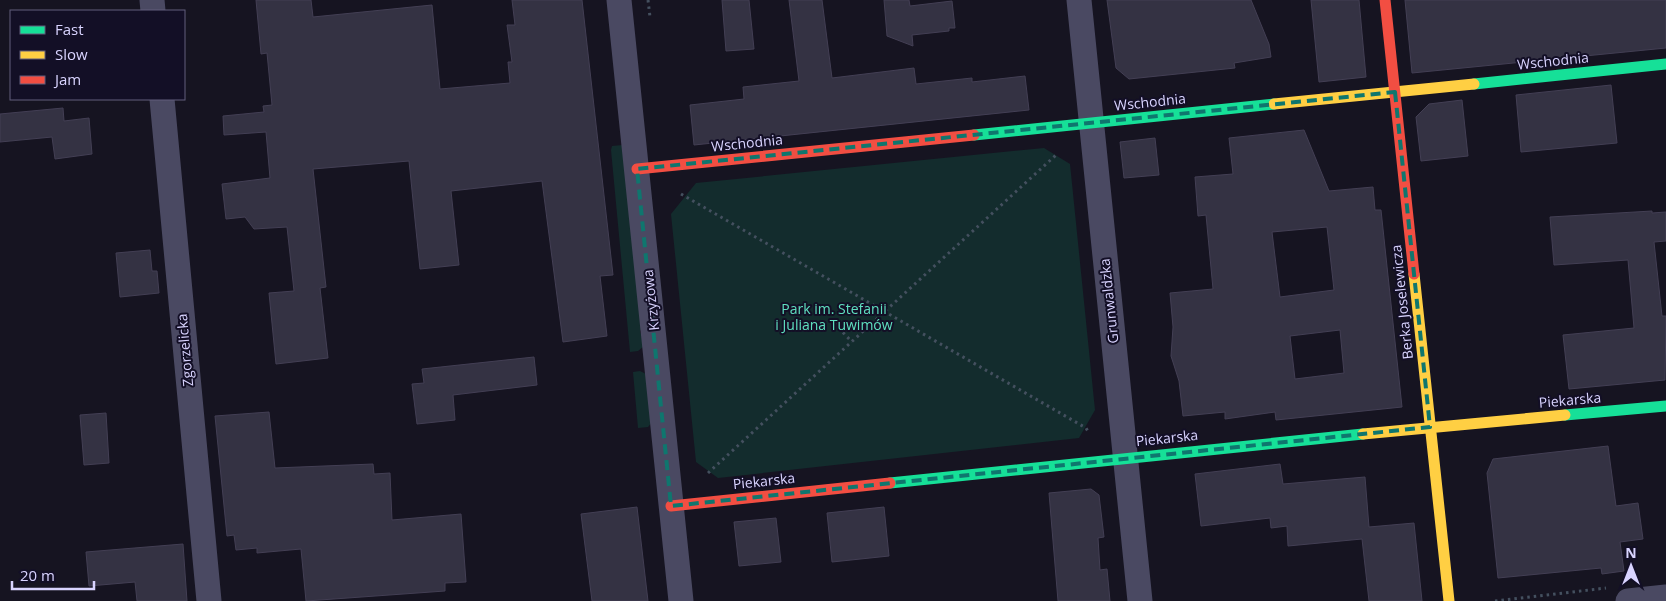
<svg xmlns="http://www.w3.org/2000/svg" width="1666" height="601" font-family="'Open Sans',sans-serif">
<rect width="100%" height="100%" fill="#161421"/>
<path fill="#132c2d" d="M623,145L642,329L640,331L644,346L638,351L630,352L611,150L612,146Z
M1044,148L1070,164L1095,410L1079,438L718,478L696,462L671,214L696,183Z
M640,371L646,374L652,422L648,427L638,428L633,372Z"/>
<path fill="#343243" stroke="#433f54" fill-rule="evenodd" d="M256,0H311L313,17L432,5L440,89L510,83L508,62H512L507,25H515L512,0H582L613,275L600,276L607,336L563,342L542,181L451,191L459,265L420,269L409,161L313,169L326,287L320,288L328,358L276,364L269,293L294,291L287,227L254,229L245,217L226,219L222,184L270,178L266,132L224,135L223,116L264,112L263,106L272,105L267,53L261,54Z
M722,0H749L754,49L726,51Z
M789,0H822L832,78L914,68L916,84L972,78V82L1025,76L1029,110L694,145L690,105L744,99L743,87L799,81Z
M884,0H909L910,6L952,1L955,28H949V31L912,35L913,46L887,36Z
M1107,0H1251L1269,44L1271,57L1234,63L1235,68L1129,79L1116,68Z
M1311,0H1359L1366,77L1319,82Z
M1405,0H1666V48L1412,73Z
M1611,85L1617,143L1521,152L1516,95Z
M1462,100L1468,156L1421,161L1416,117L1429,104Z
M63,108L64,121L89,118L92,154L55,159L52,137L0,142V114Z
M1304,130L1329,191L1373,187L1375,210H1381L1402,407L1276,420L1275,412L1225,419V412L1183,416L1179,381L1171,356L1173,327L1170,293L1213,289L1206,215L1198,216L1195,177L1233,174L1229,138ZM1327,227L1334,290L1280,297L1272,232ZM1340,330L1344,373L1295,379L1290,336Z
M1155,138L1159,175L1124,178L1120,142Z
M1652,211V213L1666,212V241L1654,242L1662,316H1666L1665,380L1569,389L1563,335L1634,328L1628,260L1554,265L1550,217Z
M150,250L152,271H157L159,293L120,297L116,253Z
M534,357L537,385L453,395L455,420L417,424L412,384L424,383L422,369Z
M269,412L275,468L373,464L374,474L390,473L392,520L461,514L466,582L445,583V591L306,601L301,549L257,553V548L236,550L234,535L227,536L215,416Z
M106,413L109,463L84,465L80,415Z
M1608,446L1616,506L1638,503L1643,539L1620,542L1624,571L1602,574L1601,568L1498,578L1487,473L1493,459Z
M1280,464L1283,484L1365,477L1369,527L1414,523L1422,601H1369L1362,539L1288,546L1287,526L1271,528L1270,518L1201,526L1195,474Z
M1091,489L1099,495L1104,537L1098,538L1100,570L1107,569L1110,601H1058L1049,493Z
M637,507L648,601H592L581,514Z
M884,507L889,556L832,562L827,513Z
M776,518L781,562L739,566L734,522Z
M183,544L187,601H137L135,582L89,586L86,552Z"/>
<g fill="none" stroke-linecap="round" stroke-linejoin="round">
<path stroke="#44505f" stroke-width="3" stroke-dasharray="2.5 4" stroke-linecap="butt" d="M648,0L650,17
M681,194L1086,428L1089,433
M834,323L852,342
M708,473L1056,155
M1495,601L1606,588"/>
<path stroke="#4a4962" stroke-width="25" d="M152,0L153,11
M619,0L681,601
M1079,0L1140,601
M162,99L209,601
M1628,601L1666,597"/>
<path stroke="#16e098" stroke-width="11" d="M1474,84L1666,64
M974,135L1274,104
M1565,415L1666,406
M890,483L1363,434"/>
<path stroke="#ffcf43" stroke-width="11" d="M1274,104L1474,84
M1414,274L1449,601
M1363,434L1565,415"/>
<path stroke="#f24e42" stroke-width="11" d="M1385,0L1414,274
M637,169L974,135
M671,506L890,483"/>
</g>
<path fill="none" stroke="#0f766e" stroke-width="4" stroke-dasharray="10 6" stroke-linejoin="round" d="M1395,92L1430,427L671,506L637,169Z"/>
<g text-anchor="middle" stroke-width="4" stroke-linejoin="round" paint-order="stroke">
<g font-size="14" fill="#d9d4ff" stroke="#130f26">
<text transform="translate(1553 61) rotate(-6)" y="5">Wschodnia</text>
<text transform="translate(1150 102) rotate(-6)" y="5">Wschodnia</text>
<text transform="translate(747 143) rotate(-6)" y="5">Wschodnia</text>
<text transform="translate(651 300) rotate(-96)" y="5">Krzyżowa</text>
<text transform="translate(1109 301) rotate(-96)" y="5">Grunwaldzka</text>
<text transform="translate(1402 302) rotate(-96)" y="5">Berka Joselewicza</text>
<text transform="translate(185 350) rotate(-95)" y="5">Zgorzelicka</text>
<text transform="translate(1570 400) rotate(-5)" y="5">Piekarska</text>
<text transform="translate(1167 438) rotate(-6)" y="5">Piekarska</text>
<text transform="translate(764 481) rotate(-6)" y="5">Piekarska</text>
</g>
<g font-size="14" fill="#5fe0c0" stroke="#130f26">
<text x="834" y="314">Park im. Stefanii<tspan x="834" dy="16">i Juliana Tuwimów</tspan></text>
</g>
</g>
<rect x="10" y="10" width="175" height="90" fill="#130f26" stroke="#625e7d"/>
<rect x="20" y="26" width="25" height="8" fill="#16e098" stroke="#625e7d"/>
<text x="55" y="35" font-size="15" fill="#d9d4ff">Fast</text>
<rect x="20" y="51" width="25" height="8" fill="#ffcf43" stroke="#625e7d"/>
<text x="55" y="60" font-size="15" fill="#d9d4ff">Slow</text>
<rect x="20" y="76" width="25" height="8" fill="#f24e42" stroke="#625e7d"/>
<text x="55" y="85" font-size="15" fill="#d9d4ff">Jam</text>
<g transform="translate(1631 566)" stroke="#130f26" stroke-width="4" paint-order="stroke">
<path d="M0-4L9 19L0 12L-9 19Z" fill="#d9d4ff"/>
<text y="-8" font-size="14" font-weight="bold" text-anchor="middle" fill="#d9d4ff">N</text>
</g>
<path d="M12 581v8h82v-8" fill="none" stroke="#d9d4ff" stroke-width="2.5"/>
<text x="20" y="581" font-size="15" fill="#d9d4ff" stroke="#130f26" stroke-width="4" paint-order="stroke">20 m</text>
</svg>
